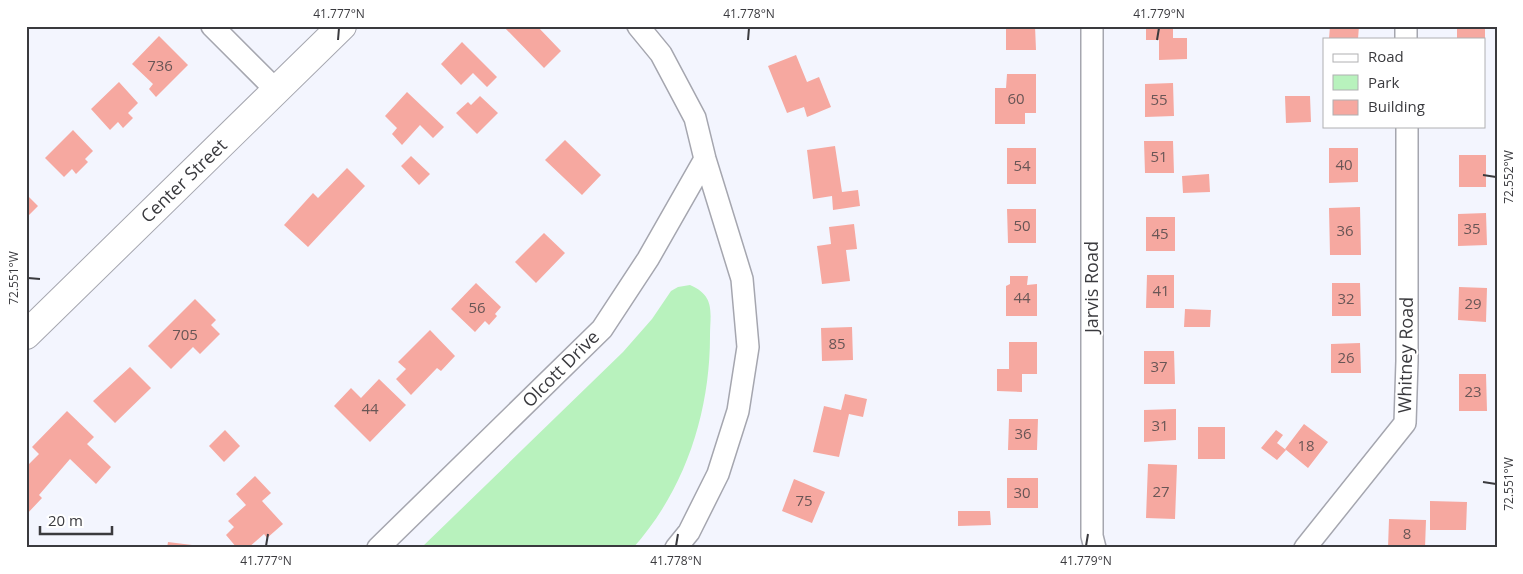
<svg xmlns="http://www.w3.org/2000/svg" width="1523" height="574" font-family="'Open Sans',sans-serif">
<rect width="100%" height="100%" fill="#f3f5fe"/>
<path fill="#b8f2bd" d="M690,285C716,296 710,313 710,336C710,413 685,490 633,548H421L623,352L652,319L671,291L678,287Z"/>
<path fill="#f6a8a0" d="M503,26H537L561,51L544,68Z
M1006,26H1035L1036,50H1006Z
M1146,26H1173V38H1187V59L1159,60V40H1146Z
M1330,26H1359L1358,39H1329Z
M1457,26H1485V39H1457Z
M159,36L188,65L156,97L149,89L153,84L132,64Z
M462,42L497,77L487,87L473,73L461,85L441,64Z
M796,55L807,82L819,77L831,107L807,117L804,107L787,113L768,66Z
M1007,74H1036V113H1025V124H995V88H1006Z
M119,82L138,103L128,113L133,118L123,128L118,122L110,130L91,109Z
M1173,83L1174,116L1145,117V84Z
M407,92L444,127L433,138L420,125L402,145L392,134L397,128L385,116Z
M480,96L498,113L477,134L456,113L468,102L471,105Z
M1285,96H1310L1311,122L1286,123Z
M73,130L93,151L85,159L88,162L76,174L72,169L64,177L45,158Z
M565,140L601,175L582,195L545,160Z
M1144,141H1173L1174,173H1145Z
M835,146L842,192L858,190L860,206L833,210L832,196L813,199L807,150Z
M1007,148H1036V184H1007Z
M1329,148H1358V182L1329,183Z
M1459,155H1486V187H1459Z
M411,156L430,174L419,185L401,166Z
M347,168L365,186L308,247L284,225L313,193L318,198Z
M1209,174L1210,192L1183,193L1182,176Z
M26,194L38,206L26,218Z
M1360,207L1361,255H1330L1329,208Z
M1007,209H1036V243H1008Z
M1486,213L1487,245L1458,246V214Z
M1146,217H1175V251H1146Z
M854,224L857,249L846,250L850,281L822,284L817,246L831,244L829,227Z
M544,233L565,253L536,283L515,262Z
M1147,275H1174V308H1146Z
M1010,276H1028L1027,285L1037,284V316H1006V286L1010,284Z
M476,283L501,307L495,314L497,316L489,325L485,321L475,332L451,309Z
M1332,283H1360L1361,316H1332Z
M1459,287L1487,288L1486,322L1458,320Z
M195,299L216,320L211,325L220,334L200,354L193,347L171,369L148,346Z
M1185,309L1211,310L1210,327H1184Z
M852,327L853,360L822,361L821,328Z
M430,330L455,356L441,371L437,368L411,395L396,379L406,369L398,362Z
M1009,342H1037V374H1022V392L997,391V369H1009Z
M1360,343L1361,373H1331V344Z
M1144,351H1174L1175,384H1144Z
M130,367L151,388L115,423L93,401Z
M1459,374H1486L1487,411H1459Z
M379,379L406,405L370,442L334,406L351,388L361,398Z
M845,394L867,399L863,417L849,414L839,457L813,452L824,406L841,410Z
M1176,409V440L1144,442V410Z
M67,411L94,437L87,444L111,467L96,484L70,459L39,495L42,498L26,515V467L39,454L32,447Z
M1009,419H1038L1037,450H1008Z
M1304,424L1328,442L1308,468L1285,449Z
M1198,427H1225V459H1198Z
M225,430L240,446L224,462L209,446Z
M1276,430L1283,435L1277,443L1286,450L1277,460L1261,448Z
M1148,464L1177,465L1175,519L1146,518Z
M255,476L271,493L262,501L283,524L267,538L264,534L248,548H237L226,535L234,527L228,521L246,505L236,494Z
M1007,478H1038V508H1007Z
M794,479L825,492L812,523L782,511Z
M1430,501L1467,502L1466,530H1430Z
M958,511H990L991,525L958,526Z
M1389,519L1426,520L1425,548H1388Z
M168,542L192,545V548H167Z"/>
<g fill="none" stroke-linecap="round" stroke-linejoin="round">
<g stroke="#a5a6af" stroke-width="24">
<path id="street" d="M212,26L276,90
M638,26L661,54L695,118L705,159L742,279L748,347L738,411L718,474L689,532L676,548
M1092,26V536L1095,548
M1406,26V39
M378,548L602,329L648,259L705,159
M1305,548L1405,423L1407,361V126"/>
</g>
<g stroke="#a5a6af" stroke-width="30">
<path id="primary" d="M26,335L342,26"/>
</g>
<use href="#street" stroke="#fff" stroke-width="21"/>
<use href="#primary" stroke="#fff" stroke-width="28"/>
</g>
<path fill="none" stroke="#3a3a3e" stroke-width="2" d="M338,40L339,28M748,40L749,28M1157,40L1159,28M1483,175L1496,177M28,278L40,279M1483,482L1496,484M266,546L268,534M676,546L678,534M1086,546L1088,534"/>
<g text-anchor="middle" stroke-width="4" stroke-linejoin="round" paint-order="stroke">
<g font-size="15" fill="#695656">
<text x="160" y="71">736</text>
<text x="1016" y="104">60</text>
<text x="1159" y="105">55</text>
<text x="1159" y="162">51</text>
<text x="1344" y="170">40</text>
<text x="1022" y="171">54</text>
<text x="1022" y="231">50</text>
<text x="1472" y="234">35</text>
<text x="1345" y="236">36</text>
<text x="1160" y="239">45</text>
<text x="1161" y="296">41</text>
<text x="1022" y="303">44</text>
<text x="1346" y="304">32</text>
<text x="1473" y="309">29</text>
<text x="477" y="313">56</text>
<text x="185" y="340">705</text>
<text x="837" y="349">85</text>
<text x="1346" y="363">26</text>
<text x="1159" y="372">37</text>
<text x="1473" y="397">23</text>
<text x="370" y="414">44</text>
<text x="1160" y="431">31</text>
<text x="1023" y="439">36</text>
<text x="1306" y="451">18</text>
<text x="1161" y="497">27</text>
<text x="1022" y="498">30</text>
<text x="804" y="506">75</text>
<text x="1407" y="539">8</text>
</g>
<g font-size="18" fill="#3a3a3e" stroke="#fff">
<text transform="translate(184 181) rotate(-44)" y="6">Center Street</text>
<text transform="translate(1092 287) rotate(-90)" y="6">Jarvis Road</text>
<text transform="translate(1406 355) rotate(-89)" y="6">Whitney Road</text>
<text transform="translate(561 369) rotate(-45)" y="6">Olcott Drive</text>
</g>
</g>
<rect width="1523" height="574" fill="none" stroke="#ffffff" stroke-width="55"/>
<rect x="1323" y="38" width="162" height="90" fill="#ffffff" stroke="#b0b0b2"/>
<rect x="1333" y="54" width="25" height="8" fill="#ffffff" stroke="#b0b0b2"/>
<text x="1368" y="62" font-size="15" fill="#3a3a3e">Road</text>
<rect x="1333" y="75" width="25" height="15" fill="#b8f2bd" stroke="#b0b0b2"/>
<text x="1368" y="88" font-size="15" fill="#3a3a3e">Park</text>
<rect x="1333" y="100" width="25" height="15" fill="#f6a8a0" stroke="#b0b0b2"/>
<text x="1368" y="112" font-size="15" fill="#3a3a3e">Building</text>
<path d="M40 526v8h72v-8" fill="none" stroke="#3a3a3e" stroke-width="2.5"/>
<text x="48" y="526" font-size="15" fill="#3a3a3e" stroke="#ffffff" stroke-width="4" paint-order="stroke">20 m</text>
<rect x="28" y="28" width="1468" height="518" fill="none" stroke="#3a3a3e" stroke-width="2"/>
<g font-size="12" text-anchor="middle" fill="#3a3a3e">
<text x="339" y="18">41.777°N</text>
<text x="749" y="18">41.778°N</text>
<text x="1159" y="18">41.779°N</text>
<text transform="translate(1509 177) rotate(-90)" y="4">72.552°W</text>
<text transform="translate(14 278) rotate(-90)" y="4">72.551°W</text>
<text transform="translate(1509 484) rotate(-90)" y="4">72.551°W</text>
<text x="266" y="565">41.777°N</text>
<text x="676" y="565">41.778°N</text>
<text x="1086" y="565">41.779°N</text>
</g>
</svg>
